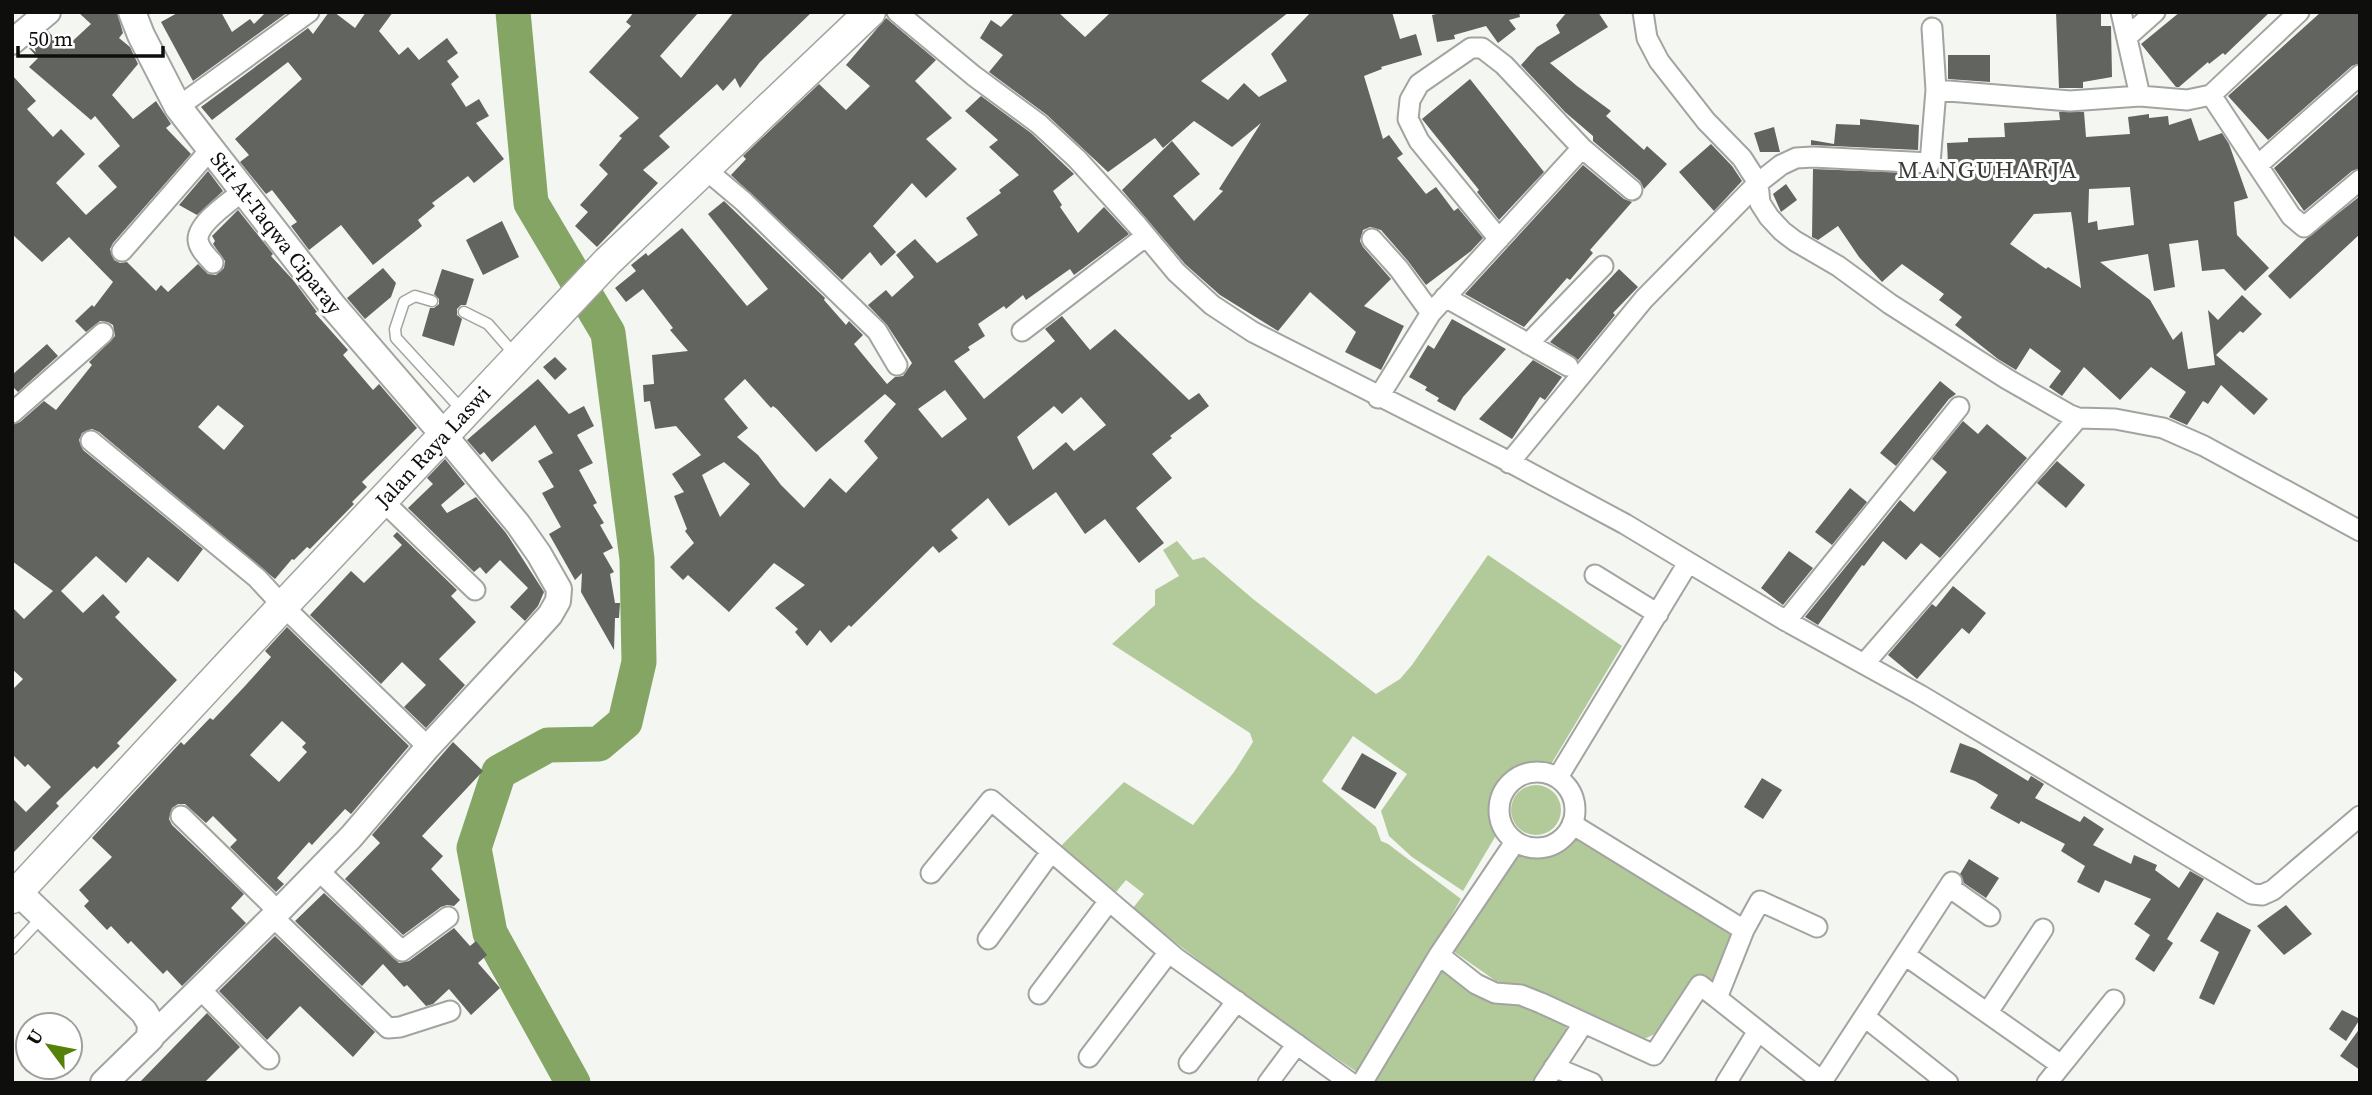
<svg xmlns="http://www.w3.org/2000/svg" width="2372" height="1095" font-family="'Source Serif 4',serif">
<rect width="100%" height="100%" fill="#f3f6f1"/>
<path fill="#b2ca9a" d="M1177,541L1193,560L1204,557L1253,599L1376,694L1400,679L1412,665L1488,555L1622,646L1550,766L1547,770C1520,764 1516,767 1496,784L1491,820L1498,832L1463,891L1412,857L1389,836L1381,811L1407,774L1353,736L1322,781L1376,827L1381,841L1388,844L1461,899L1360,1074C1282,1022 1205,968 1133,908L1144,894L1126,880L1116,892L1061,846L1124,782L1193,825L1234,772L1253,742L1250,733L1112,644L1155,605V590L1179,576L1163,550Z
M1511 810a25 25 0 1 1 50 0a25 25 0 1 1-50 0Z
M1577,836L1716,919L1731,933L1734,946L1715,981L1693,984L1689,987L1657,1033L1642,1040L1567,1007L1543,992L1496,981L1453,951L1516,855C1543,861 1557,853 1577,836Z
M1437,970L1445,971L1565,1023L1567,1031L1535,1083H1371Z"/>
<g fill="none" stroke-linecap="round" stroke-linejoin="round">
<path stroke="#85a564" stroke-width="35" d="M513,12L531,203L608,333L637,559L639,662L625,722L599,744L548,745L499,772L474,848L490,933L573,1083"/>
</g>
<path fill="#626460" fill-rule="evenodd" d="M78,12H117L123,33L119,38L130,47L138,64L112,95L133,119L156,101L171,124L166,128L191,154L113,243L110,249L114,260L120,263L127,262L156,291L161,285L168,292L198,264L208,274L216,275L224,268L225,261L213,244L215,241L212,236L238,210L273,254L271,256L293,280L317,312L315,313L348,350L343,355L373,390L379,384L417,428L362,482L367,487L352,502L354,504L310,549L307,547L294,560L292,559L275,579L99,432L92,429L82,433L79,440L83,450L203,549L178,582L148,557L126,583L96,556L61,591L83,613L103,594L120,612L115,617L177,680L117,743L120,746L97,769L94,766L56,803L59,806L12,854V798L26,812L51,787L28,764L25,767L12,754V690L23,679L12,669V607L24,619L53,591L12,561V425L20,422L44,401L56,410L92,365L89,362L115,336L113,325L108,322L100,321L86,332L75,321L92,305L94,307L113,282L69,237L42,262L12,234V75L36,101L27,109L53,137L61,129L85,154L56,183L86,215L117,187L98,166L120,146L95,116L91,120L29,67L38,58L29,48L48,31L64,49L91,24ZM218,405L244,426L224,450L198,427Z
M179,12H221L232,32L250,19L254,24L266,12H288L193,81L161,22Z
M329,12H334L355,28L366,12H393L379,31L399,55L408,47L419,60L447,38L458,53L447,61L459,77L451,84L466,107L479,99L489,116L476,123L504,159L474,183L468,176L432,203L435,206L418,220L422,226L373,265L341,225L309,250L291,226L297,222L272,190L266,194L240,162L249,155L235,139L302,79L288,62L212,120L201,107L308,28L313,34Z
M634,12H699L660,56L681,78L734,12H812L760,62L740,88L735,78L723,91L717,84L659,136L670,147L643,170L658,183L597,247L575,226L588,212L580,205L608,174L599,165L622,138L619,136L639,118L589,72L631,26L626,22Z
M1015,12H1058L1085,37L1111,12H1289L1201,81L1228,100L1244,83L1259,97L1287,81L1271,54L1311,12H1392L1400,39L1416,34L1422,55L1381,67L1382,69L1364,76L1383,139L1389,135L1403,154L1397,158L1426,194L1436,187L1454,211L1458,208L1483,238L1471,251L1426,285L1408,261L1381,230L1370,227L1363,230L1360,241L1363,247L1391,279L1364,306L1404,326L1381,370L1345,352L1356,332L1310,292L1278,331L1220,295L1185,264L1122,190L1172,141L1200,174L1173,196L1194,221L1223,191L1219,189L1261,123L1232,147L1194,121L1163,148L1155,138L1108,172L1047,115L989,72L1003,55L980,38L991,20L1001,27Z
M1445,12H1519L1520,17L1509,20L1516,29L1498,43L1486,26L1454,35L1455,39L1437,42L1432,15Z
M1567,12H1598L1608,27L1550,63L1577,86L1611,111L1606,116L1644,150L1647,146L1667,164L1644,189L1640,181L1593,141V136L1565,112L1521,65L1537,47L1560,33L1556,25Z
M2056,12H2101V26H2111L2112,77L2083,82V88H2059Z
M2180,12H2270L2225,55L2223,53L2209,64L2208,62L2179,87H2176L2141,44Z
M2321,12H2360V63L2352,66L2268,140L2228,96Z
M886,18L936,60L915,81L952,118L926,139L957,169L926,198L912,183L873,226L896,252L881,266L870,252L842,280L731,175L746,159L743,156L819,84L846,110L870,86L846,65Z
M1948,55H1990V82L1948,79Z
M1470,79L1544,172L1499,220L1477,192L1479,190L1422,119Z
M2360,92V168L2352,171L2304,211L2274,168Z
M981,96L1031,133L1074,174L1053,191L1062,205L1060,207L1078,233L1104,207L1129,234L1074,275L1070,269L1026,300L1023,295L1006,309L1004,306L978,324L985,336L968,347L970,350L954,361L984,399L1055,341L1045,329L1062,316L1090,350L1115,329L1189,400L1199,393L1209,406L1170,436L1172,438L1152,454L1172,478L1136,508L1164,543L1139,563L1105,519L1085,534L1056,492L1009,526L988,498L951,530L958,538L939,553L933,546L851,627L849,625L831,643L820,630L807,646L795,632L798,629L775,608L805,585L774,563L729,612L688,575L683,580L670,567L694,543L685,531L687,529L674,496L684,492L672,474L701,455L676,426L655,429L650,401L644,402L643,385L654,384L652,355L688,351L670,330L673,328L643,289L626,302L615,288L636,271L631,265L646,253L648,256L682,228L747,306L768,289L708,214L724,201L825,298L824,300L846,325L849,321L863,335L854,344L887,384L895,377L903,376L912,363L887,325L868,305L886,290L892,297L914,277L896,255L915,239L937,263L978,235L966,218L1001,193L999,190L1019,175L989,147L998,140L965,111ZM745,379L771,408L773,406L777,409L816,452L885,394L896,404L864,441L878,458L846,493L830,478L804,508L781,485L758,455L737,437L748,428L724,399ZM945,390L967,419L942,438L918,409ZM1081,397L1106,425L1074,451L1066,442L1033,470L1017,437L1054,406L1062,414ZM724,462L750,484L720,517L702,475Z
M2059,112H2084L2086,137L2130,134L2128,117L2149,114V118L2168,116L2169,125L2191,118L2199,141L2222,133L2229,144L2248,198L2234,202L2237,235L2269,268L2245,291L2224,269L2202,271L2198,240L2169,244L2175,287L2154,291L2148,254L2100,262L2150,300L2173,340L2182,331L2188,369L2215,365L2208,310L2218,320L2242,295L2262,314L2243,333L2240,331L2216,355L2268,399L2254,415L2221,385L2208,404L2203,401L2187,425L2169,417L2186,392L2151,367L2120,400L2084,367L2062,396L2049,387L2061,371L2030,348L2016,370L1998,359L1955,325L1962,317L1939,300L1944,294L1902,264L1882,282L1859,257L1838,226L1818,240L1812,237L1813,169L1935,174L1942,165L1948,164L1947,143L1968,142V138L2005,137L2004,123L2060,120ZM2130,187L2134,225L2098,230L2097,221L2088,223L2089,189ZM2071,212L2073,225L2081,288L2048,267L2046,269L2010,244L2034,214Z
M1860,119L1919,125L1918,150L1811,145V140L1834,144L1836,124L1860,125Z
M1774,127L1780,152H1760L1754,133Z
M1711,144L1732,166L1742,181L1714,211L1679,172Z
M1583,165L1624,199L1632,202L1590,250L1593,253L1570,280L1567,278L1524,327L1465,294Z
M208,171L223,191L197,215L179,205Z
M1786,184L1797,200L1781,212L1773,194Z
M2360,196V234L2290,299L2268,276L2306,239Z
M502,221L519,257L483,275L466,240Z
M383,268L396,283L391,297L365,319L347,298Z
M442,269L474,279L466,305H461L457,309V315L462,319L454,346L422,336L430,308H434L439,304V299L434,294Z
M1619,269L1638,287L1613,313L1615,315L1578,360L1550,342Z
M1452,319L1506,349L1463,397L1455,411L1437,401L1439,398L1425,390L1427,387L1409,377L1428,345L1434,349Z
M47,344L58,356L18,392L12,386V375Z
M555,357L567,369L555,380L543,367Z
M1533,360L1562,377L1545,400L1540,397L1512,439L1479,419Z
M538,379L569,414L584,406L594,426L577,435L593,463L579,470L597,503L593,505L604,523L600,525L613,548L603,553L614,572L610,574L615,603H620L619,618H615L614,650L581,592L582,573L575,580L549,534L561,527L542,493L554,487L538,461L553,453L535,425L492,462L484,452L480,455L467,440Z
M1940,381L1956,394L1949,399L1896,466L1880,453Z
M1963,421L1978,434L1987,424L2027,458L1940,558L1921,543L1906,560L1883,541L1864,566L1862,565L1818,625L1805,617L1900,500L1914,512L1947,472L1932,459Z
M445,459L465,484L441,505L447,513L476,497L506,533L544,592L538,606L525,621L510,607L528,588L500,560L486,574L480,567L474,572L408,508L433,484L427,478Z
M2057,461L2085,485L2066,508L2037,483Z
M1850,488L1867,502L1832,545L1815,532Z
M397,532L457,590L451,596L476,622L439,659L465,685L426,728L404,707L426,685L402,662L381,684L310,615L351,571L364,583L402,545L393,536Z
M1789,551L1813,568L1783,605L1761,588Z
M1953,586L1986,613L1969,634L1962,628L1917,679L1888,655L1932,604L1936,607Z
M287,627L409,746L351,814L345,809L312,845L309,842L277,878L284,884L276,892L230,847L237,840L213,816L206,823L185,804H178L172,808L169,819L172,825L244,894L231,908L246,923L182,986L167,970L163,974L131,941L128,944L111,926L107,930L84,906L89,901L79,890L112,857L92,838L181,742L184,745L210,718L213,720L245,686L271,657L265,651ZM282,721L306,743L302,747L307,752L279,782L250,755Z
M453,742L483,771L422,836L443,856L431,869L460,900L454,906L447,905L441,907L403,935L345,879L380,843L372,835Z
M1960,743L1976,749L2028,781L2031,776L2044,784L2035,798L2080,822L2084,816L2104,829L2093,845L2131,864L2134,855L2157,865L2155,870L2179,888L2190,871L2204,879L2167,939L2173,943L2154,972L2135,959L2150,935L2134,924L2151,899L2105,880L2099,893L2077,882L2085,866L2061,851L2065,844L2021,821L2019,824L1990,808L1998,795L1975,781L1950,772Z
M1362,753L1397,773L1375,809L1341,789Z
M1762,778L1782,790L1763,819L1744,807Z
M1969,859L1999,878L1986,898L1964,883L1960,874Z
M324,893L399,963L409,961L454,928L470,946L476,941L487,955L478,963L500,988L471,1015L449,989L433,1004L426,1006L407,985L404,987L383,964L362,986L295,921Z
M2286,905L2312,934L2284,955L2257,926Z
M2217,912L2251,930L2214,1005L2199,998L2219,952L2200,941Z
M275,936L375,1032L353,1057L300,1006L267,1040L219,991Z
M2342,1010L2360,1019L2346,1041L2329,1029Z
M207,1013L240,1047L204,1083H139Z
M2360,1028V1070L2340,1056Z"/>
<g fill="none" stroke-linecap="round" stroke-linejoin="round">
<g stroke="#a2a4a0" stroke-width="13">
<path id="service" d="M432,301L415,296L404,302L395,329L396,338L463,411
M464,312L488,324L516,356
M12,949L43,916"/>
</g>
<g stroke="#a2a4a0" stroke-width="23">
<path id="minor" d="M897,12L974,76L1039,124L1077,159L1137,225L1176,272L1212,305L1253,332L1500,457L1625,524L1786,621L1920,695L2252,894L2262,895L2273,890L2360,816
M1643,12L1647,38L1659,61L1706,121L1742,158L1758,183L1760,203L1769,217L1782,231L1795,241L1838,266L1890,304L2007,379L2070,415L2078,418L2115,419L2163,428L2204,446L2360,531
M2121,12L2140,96
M1932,28L1936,90L2070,101L2140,96L2187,100L2211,95L2299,12
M2127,37L2155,12
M2211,95L2291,216L2304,227L2360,180
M178,107L309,12
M1582,148L1632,190
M2258,165L2360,75
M705,169L743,201L877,331L897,365
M1372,239L1399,269L1431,313
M122,251L210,150
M213,263C207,256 199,249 198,240C197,223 231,201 243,191
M1445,297L1568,366
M1022,331L1146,236
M1528,344L1603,266
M1378,398L1431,313L1582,148L1504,65L1482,48H1471L1419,84L1410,100L1408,119L1419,141L1499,239
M12,413L103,333
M91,441L257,578L283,606L428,747
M1509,463L1644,299L1758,183L1781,165L1796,158L1813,157L1930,163L1936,90
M383,501L475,590
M1595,575L1658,614
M1786,621L1959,407
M1864,664L2078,418
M1499 810a38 38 0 1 1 76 0a38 38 0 1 1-76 0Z
M1558,777L1688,563
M181,816L279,912
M1572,824L1744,930L1717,998L1824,1083
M319,871L402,951L448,917
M931,873L991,800L1176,958L1351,1083
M1949,887L1990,916
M273,917L388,1028L400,1027L450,1011
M1744,930L1760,901L1817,927
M988,939L1051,852
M1439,955L1476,984L1495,993L1521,995L1541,1003L1654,1055L1700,985L1717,998
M1905,955L2061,1065
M200,989L269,1059
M1039,994L1109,901
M1988,1012L2043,929
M1865,1017L1948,1083
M1089,1057L1169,952
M1189,1063L1237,1001
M1554,1067L1592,1083
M1268,1083L1297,1044
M1362,1083L1439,955L1515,842
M1544,1083L1583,1024
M1726,1083L1758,1031
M1821,1083L1952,882
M2047,1083L2114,1000"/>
</g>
<g stroke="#a2a4a0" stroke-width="28">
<path id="tertiary" d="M12,42L48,12
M150,1038L273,917L351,837L428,747L530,637L550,615L558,601L559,589L539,554L518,524L445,436"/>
</g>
<g stroke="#a2a4a0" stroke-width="30">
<path id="secondary" d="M132,12L141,35L178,107L332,305L445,436
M18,892L144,1012L151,1024L150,1038L104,1083"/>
</g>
<g stroke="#a2a4a0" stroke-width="33">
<path id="primary" d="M12,898L283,606L607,262L870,12"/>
</g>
<use href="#service" stroke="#fff" stroke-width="10"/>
<use href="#minor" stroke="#fff" stroke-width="19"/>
<use href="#tertiary" stroke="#fff" stroke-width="24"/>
<use href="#secondary" stroke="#fff" stroke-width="26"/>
<use href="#primary" stroke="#fff" stroke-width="30"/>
</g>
<g text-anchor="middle" stroke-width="6" stroke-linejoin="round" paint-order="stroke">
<g font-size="21" fill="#0e0f0d" stroke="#fff">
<text transform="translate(276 233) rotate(52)" y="7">Stit At-Taqwa Ciparay</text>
<text transform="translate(433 447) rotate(-47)" y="7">Jalan Raya Laswi</text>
</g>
<g font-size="24" letter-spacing="2" fill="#393b37" stroke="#fff">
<text x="1988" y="178">MANGUHARJA</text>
</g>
</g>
<rect width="2372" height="1095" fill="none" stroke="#0e0f0d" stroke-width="28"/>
<g transform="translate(49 1046) rotate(302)"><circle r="33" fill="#ffffff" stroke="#9f9f9e" stroke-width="2"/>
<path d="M0-5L12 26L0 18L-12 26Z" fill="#558109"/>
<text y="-10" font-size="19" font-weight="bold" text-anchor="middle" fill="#0e0f0d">U</text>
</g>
<path d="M18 46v10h145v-10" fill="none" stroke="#0e0f0d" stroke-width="3.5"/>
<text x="28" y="46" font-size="21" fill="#0e0f0d" stroke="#ffffff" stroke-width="5" paint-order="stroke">50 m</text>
</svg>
